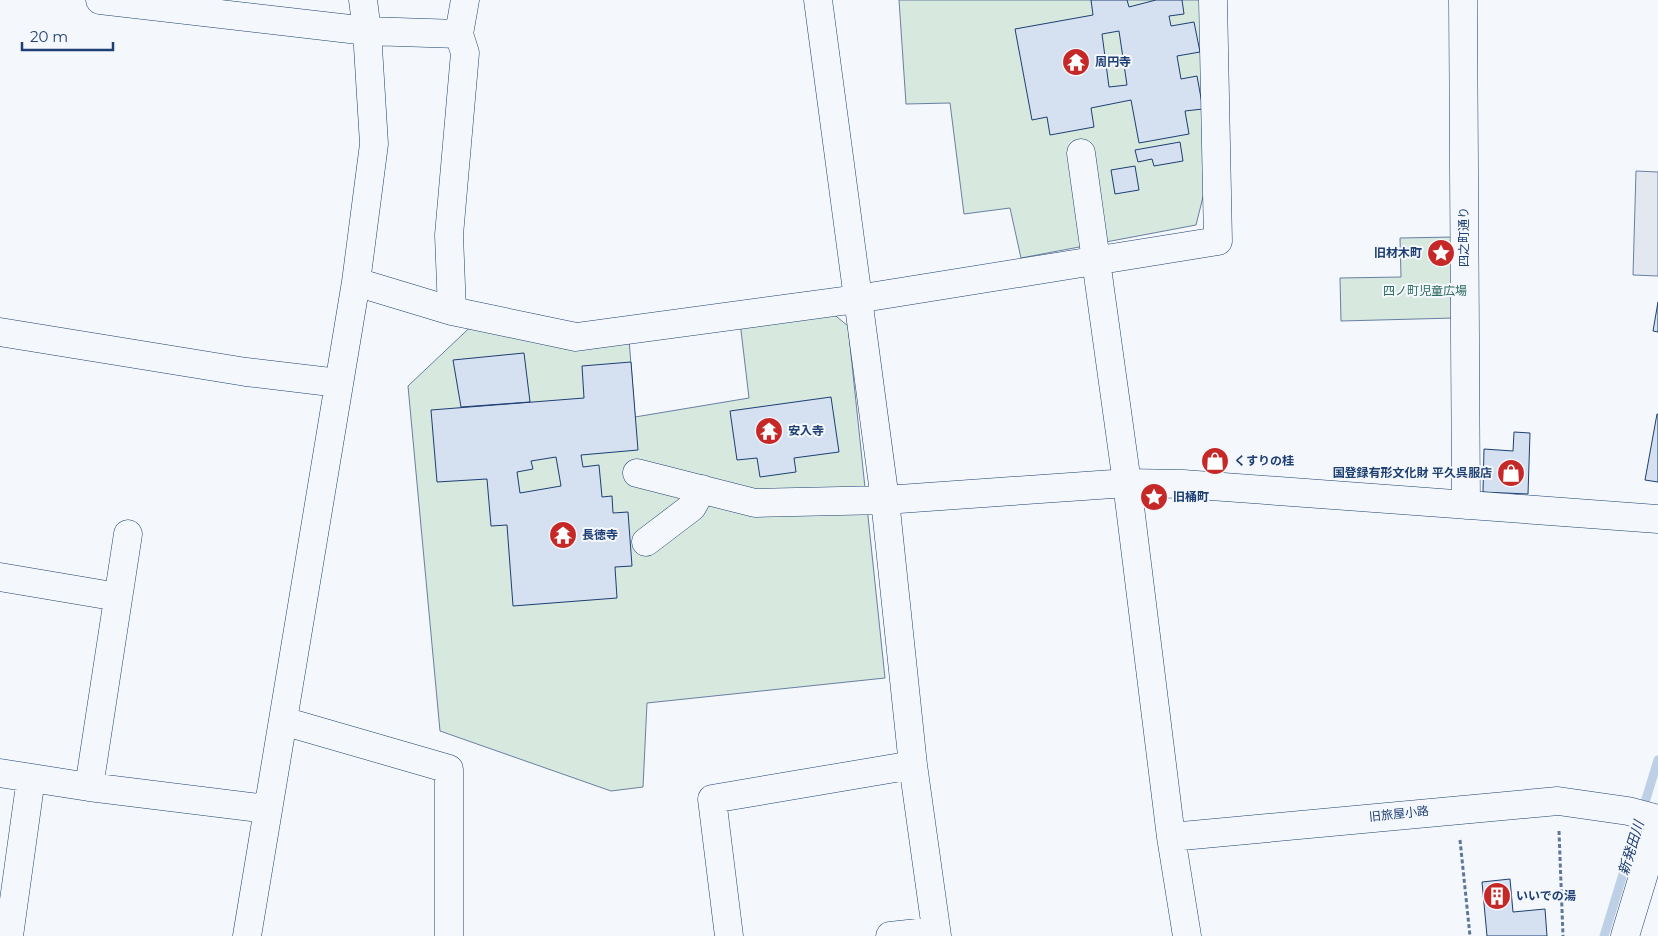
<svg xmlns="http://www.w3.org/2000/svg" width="1658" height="936" font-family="Montserrat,'Noto Sans JP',sans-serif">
<rect width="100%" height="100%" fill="#f4f7fb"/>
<path fill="#d7e8df" stroke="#687fa3" d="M899,0H1202L1206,185L1196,225L1021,258L1010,208L964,214L950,103L906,104Z
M1452,237L1454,318L1341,321L1340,278L1401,277L1400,238Z
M831,312L848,326L885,678L647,703L643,787L611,791L440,731L408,386L481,317L629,339L635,417L749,398L740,322Z"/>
<path fill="#e3e8f0" stroke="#687fa3" d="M1636,171L1658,172V276L1633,275Z"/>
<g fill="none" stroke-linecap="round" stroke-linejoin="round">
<path stroke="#bed0e5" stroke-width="9" d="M1604,936L1658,760"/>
</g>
<path fill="#d5e0f0" stroke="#1d3f73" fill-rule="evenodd" d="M1091,0H1127L1129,7L1156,0H1182L1184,14L1169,16L1171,26L1194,22L1200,52L1177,56L1181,79L1197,76L1203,109L1185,111L1189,134L1139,143L1131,100L1091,108L1094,127L1050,135L1047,117L1032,120L1015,29L1093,15ZM1119,31L1127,85L1109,87L1102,34Z
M1180,142L1183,161L1154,166L1152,159L1138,162L1135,150Z
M1135,166L1139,190L1115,194L1111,170Z
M1658,302V332L1653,331Z
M524,353L530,402L461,407L453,360Z
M631,362L638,450L581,455L583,467L599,465L602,497L612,496L613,513L628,512L632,566L615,567L617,598L513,606L507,525L491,526L487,479L437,482L431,410L584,398L582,366ZM556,457L561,486L520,493L517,472L533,469L531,461Z
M831,397L839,452L794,458L796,472L760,477L757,458L737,460L730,411Z
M1657,414H1658V482L1645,480Z
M1514,432L1530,433L1528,494L1483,492L1484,449L1513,451Z
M1510,879L1513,912L1545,909L1547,936H1487L1482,882Z"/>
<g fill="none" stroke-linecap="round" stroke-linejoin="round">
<g stroke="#1d3f73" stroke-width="29">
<path id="minor" d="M100,0L367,31L459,34L465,0
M818,0L885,500L913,765L937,936
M1463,0L1466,505
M1081,153L1127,483L1171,837L1187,936
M356,282L452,311L576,337L857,299L1218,241L1213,0
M452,311L449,235L465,53L459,34
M0,332L246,372L339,383
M637,473L755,503L885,500L1127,483L1183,484L1658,519
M646,542L692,507L702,489
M0,577L118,597
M283,721L449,769V936
M0,773L89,787L268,809
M89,787L128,534
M1171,837L1558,801L1628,811L1658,819
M9,936L31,778
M247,936L356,282L374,144L367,31L363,0
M729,936L712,799L913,765
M890,936L936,931
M1625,936L1658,827"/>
</g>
<path stroke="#5e769c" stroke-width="3" stroke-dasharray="4 2.5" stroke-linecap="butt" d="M1559,831L1563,936
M1460,840L1470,936"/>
<use href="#minor" stroke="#f4f7fb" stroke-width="28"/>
</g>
<defs>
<g id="temple-disc" transform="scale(1.4375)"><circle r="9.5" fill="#c62828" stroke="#f4f7fb"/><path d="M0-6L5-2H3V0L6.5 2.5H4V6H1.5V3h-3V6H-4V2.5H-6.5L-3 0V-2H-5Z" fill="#fff"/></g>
<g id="sight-disc" transform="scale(1.4375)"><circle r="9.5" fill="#c62828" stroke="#f4f7fb"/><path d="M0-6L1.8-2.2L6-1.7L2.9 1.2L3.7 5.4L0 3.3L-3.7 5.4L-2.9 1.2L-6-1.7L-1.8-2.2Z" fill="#fff"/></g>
<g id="shop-disc" transform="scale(1.4375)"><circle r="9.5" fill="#c62828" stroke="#f4f7fb"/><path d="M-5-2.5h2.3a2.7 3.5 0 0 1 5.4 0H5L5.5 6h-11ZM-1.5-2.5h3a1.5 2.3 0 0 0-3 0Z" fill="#fff"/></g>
<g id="building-disc" transform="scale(1.4375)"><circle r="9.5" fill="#c62828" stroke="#f4f7fb"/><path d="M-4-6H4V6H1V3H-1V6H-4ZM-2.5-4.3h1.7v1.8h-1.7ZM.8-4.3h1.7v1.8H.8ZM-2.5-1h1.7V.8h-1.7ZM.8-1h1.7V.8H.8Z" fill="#fff"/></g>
</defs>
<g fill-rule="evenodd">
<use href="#temple-disc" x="1076" y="62"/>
<use href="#sight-disc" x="1441" y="253"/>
<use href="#temple-disc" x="769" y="431"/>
<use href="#shop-disc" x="1215" y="461"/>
<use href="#shop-disc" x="1511" y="473"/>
<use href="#sight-disc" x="1154" y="497"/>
<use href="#temple-disc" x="563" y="535"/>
<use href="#building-disc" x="1497" y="896"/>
</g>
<g text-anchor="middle" stroke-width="4" stroke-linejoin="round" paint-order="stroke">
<g font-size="12" font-weight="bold" fill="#1d3f73" stroke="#f4f7fb" text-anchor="start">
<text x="1095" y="66">周円寺</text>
<text x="1422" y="257" text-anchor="end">旧材木町</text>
<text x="788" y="435">安入寺</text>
<text x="1234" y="465">くすりの桂</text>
<text x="1492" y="477" text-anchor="end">国登録有形文化財 平久呉服店</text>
<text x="1173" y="501">旧桶町</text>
<text x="582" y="539">長徳寺</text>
<text x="1516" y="900">いいでの湯</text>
</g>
<g font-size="12" fill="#1d3f73" stroke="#f4f7fb">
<text transform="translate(1464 237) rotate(-90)" y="4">四之町通り</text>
<text transform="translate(1399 814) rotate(-6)" y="4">旧旅屋小路</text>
</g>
<g font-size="12" fill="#2c6c60" stroke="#f4f7fb">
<text x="1425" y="295">四ノ町児童広場</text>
</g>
<g font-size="14" font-style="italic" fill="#1d3f73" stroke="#f4f7fb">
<text transform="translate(1631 848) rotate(-73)" y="5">新発田川</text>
</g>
</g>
<path d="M22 42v8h91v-8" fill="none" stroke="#1d3f73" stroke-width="2.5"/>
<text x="30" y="42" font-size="15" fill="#1d3f73" stroke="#f4f7fb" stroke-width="4" paint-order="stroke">20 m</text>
</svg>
